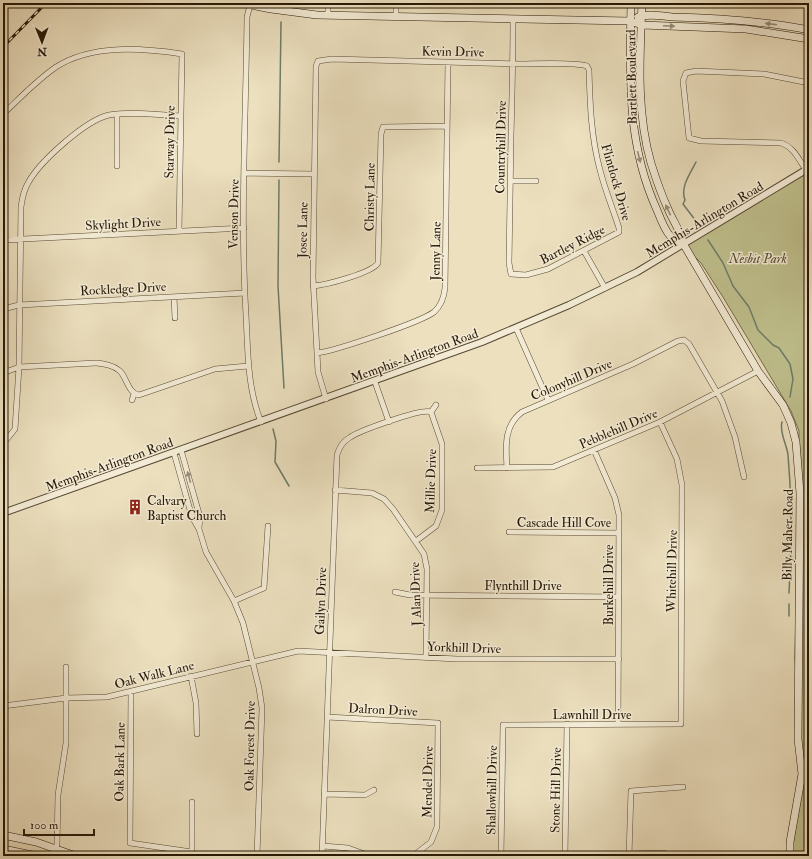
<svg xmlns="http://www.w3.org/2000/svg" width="812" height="859" font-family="'IM FELL Double Pica',serif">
<rect width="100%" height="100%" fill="#ece0bf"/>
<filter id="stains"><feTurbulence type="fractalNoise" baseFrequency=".005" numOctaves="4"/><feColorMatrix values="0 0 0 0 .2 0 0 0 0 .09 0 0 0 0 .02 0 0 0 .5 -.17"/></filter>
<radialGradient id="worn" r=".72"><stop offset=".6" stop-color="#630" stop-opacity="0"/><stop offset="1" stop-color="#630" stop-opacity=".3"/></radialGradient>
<path fill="#bfc08d" stroke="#736c4a" d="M809,168V856H790L801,779L795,658L799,431L791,411L723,297L701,263L683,245Z"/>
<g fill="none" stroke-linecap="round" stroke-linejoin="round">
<path stroke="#6c7c69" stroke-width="1.5" d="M279,162L281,22
M696,162C690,174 680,187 685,200L683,204L699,225
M279,180L278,286L284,388
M708,240L723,263L733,286L749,307L758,330L773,345L779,348L790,364L793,379L790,397
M782,422C779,432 787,445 788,455C792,501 792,547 789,593
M273,429L276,441L275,462L289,486
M789,616V604"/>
<g stroke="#584a34" stroke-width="6">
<path id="minor" d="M328,3V15
M250,5L247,17C246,116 240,216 246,315C248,351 247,387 261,422
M396,17V3
M3,114C20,98 37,80 56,67C92,44 141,48 182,54L179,231
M117,166V114
M806,170C799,160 794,147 781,143L701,141L689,138L683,81L686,73L696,71L764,74L809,83
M245,173L314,174
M511,181H536
M3,240L244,228
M584,251L605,288
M313,286C326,285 372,273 378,263L381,134L383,127L447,126
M174,297L175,318
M3,309L19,305L245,293
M516,328L548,400
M684,340L689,344L722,401L735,437L744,477
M317,353C335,351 421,322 434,312C441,306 444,297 445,288L448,62
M3,373L19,367L96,363C104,364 113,365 120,371C127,378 128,393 139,395L215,369L248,366
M375,382L389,422
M326,399L318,372L313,277L316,66L318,61L332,59C395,61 457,62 520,64C536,64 574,62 587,66L589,70C590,104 591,137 600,170C605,190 613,209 619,228V232L548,269L526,275L511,274L509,263L511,136C512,98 513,59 513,20
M132,400L134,394
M431,412L436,405
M3,441L7,439L15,429L19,367L21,207C22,199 24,190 28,183C40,161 86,120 109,115C132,111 158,115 180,116
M181,450L200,517L199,528
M594,450L615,498L619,515L618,725
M174,453L192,517L199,529L206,552L234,601L243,623L259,688L262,708L257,856
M477,468L553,467L660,422L758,371
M507,468C506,448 503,426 522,412L633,364L678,341L684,340
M335,490L372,493L384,499L393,509L424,554L427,569L426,657
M509,532L619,533
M416,541L436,526L442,510V444L431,412
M395,592L410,595L619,597
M234,601L264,588L268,526
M191,676L196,703L197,734
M131,691L130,843L192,852
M3,706L66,698L107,697L298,651L457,659H619
M327,717L438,723L437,827L431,842L413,856
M324,794L365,795L374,790
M192,802V856
M323,846L348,848L370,856
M629,854L664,853
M54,856L57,844L58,795L66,743V667
M322,856L337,455C339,448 342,442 349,438C358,431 422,408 431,412
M501,856L503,725L681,724L682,485L677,459L660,422
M565,856L567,724
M629,856L631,791L683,787"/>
</g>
<g stroke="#584a34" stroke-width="8">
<path id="tertiary" d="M3,513L482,342L569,305L637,272L809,168"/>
</g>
<g stroke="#271806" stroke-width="8">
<path id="secondary" d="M241,3L271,9L317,15L630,21L642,25L746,29L809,39
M631,3C630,76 626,142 657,210C663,225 668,240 684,245
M642,3C640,56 636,111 651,163C656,179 661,194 668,209C673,221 681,232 684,245L758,371L783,405L791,423L796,442L800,493L798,739L802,774L790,842V856
M638,17C647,13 662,16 672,17C718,18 764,21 809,30
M3,835L36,842L76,856
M3,849L37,856"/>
</g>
<use href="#minor" stroke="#f3ebd5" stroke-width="5"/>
<use href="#tertiary" stroke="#f3ebd5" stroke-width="6"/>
<use href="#secondary" stroke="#f3ebd5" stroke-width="7"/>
<g stroke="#271806" stroke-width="3">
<path id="rail" d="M3,47L46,3"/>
</g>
<use href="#rail" stroke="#f3ebd5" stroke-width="1.5" stroke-dasharray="4.5" stroke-linecap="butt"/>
</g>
<defs><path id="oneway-solid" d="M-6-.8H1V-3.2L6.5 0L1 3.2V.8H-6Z"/></defs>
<g fill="#978c78">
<use href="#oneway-solid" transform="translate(771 24) rotate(-173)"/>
<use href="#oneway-solid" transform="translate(669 26) rotate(2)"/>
<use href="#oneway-solid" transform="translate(639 157) rotate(76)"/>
<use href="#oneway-solid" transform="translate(668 210) rotate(-115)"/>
<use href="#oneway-solid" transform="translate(189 477) rotate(-105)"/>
</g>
<defs>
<g id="building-bare" transform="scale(1.2)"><path d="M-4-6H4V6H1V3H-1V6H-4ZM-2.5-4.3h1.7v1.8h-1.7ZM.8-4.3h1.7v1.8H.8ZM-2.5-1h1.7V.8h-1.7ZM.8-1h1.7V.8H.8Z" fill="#8f2418" stroke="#f3ebd5" stroke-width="2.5" paint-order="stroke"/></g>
</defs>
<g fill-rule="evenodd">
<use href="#building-bare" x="135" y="507"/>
</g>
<g text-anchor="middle" stroke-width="3" stroke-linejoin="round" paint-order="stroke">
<g font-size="13" fill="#271806" stroke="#f3ebd5">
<text transform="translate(453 51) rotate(1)" y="5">Kevin Drive</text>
<text transform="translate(631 77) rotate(-91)" y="5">Bartlett Boulevard</text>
<text transform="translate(169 142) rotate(-89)" y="5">Starway Drive</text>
<text transform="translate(500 147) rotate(-89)" y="5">Countryhill Drive</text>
<text transform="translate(617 182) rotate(74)" y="5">Flintlock Drive</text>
<text transform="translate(369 197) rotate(-89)" y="5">Christy Lane</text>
<text transform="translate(233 214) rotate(-89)" y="5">Venson Drive</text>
<text transform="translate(704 219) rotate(-31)" y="5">Memphis-Arlington Road</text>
<text transform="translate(123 223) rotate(-3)" y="5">Skylight Drive</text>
<text transform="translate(302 230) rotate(-89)" y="5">Josee Lane</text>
<text transform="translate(572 244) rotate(-27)" y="5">Bartley Ridge</text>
<text transform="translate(435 251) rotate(-89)" y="5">Jenny Lane</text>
<text transform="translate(123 288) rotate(-3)" y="5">Rockledge Drive</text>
<text transform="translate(414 355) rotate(-20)" y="5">Memphis-Arlington Road</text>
<text transform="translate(571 379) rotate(-23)" y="5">Colonyhill Drive</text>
<text transform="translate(618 428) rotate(-23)" y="5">Pebblehill Drive</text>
<text transform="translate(109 464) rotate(-20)" y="5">Memphis-Arlington Road</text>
<text transform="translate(430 481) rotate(-88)" y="5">Millie Drive</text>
<text x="564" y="527">Cascade Hill Cove</text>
<text transform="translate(787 535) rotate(-89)" y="5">Billy Maher Road</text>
<text transform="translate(671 571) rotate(-89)" y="5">Whitehill Drive</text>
<text x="523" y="590">Flynthill Drive</text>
<text transform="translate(608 585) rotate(-90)" y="5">Burkehill Drive</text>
<text transform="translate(415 594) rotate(-92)" y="5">J Alan Drive</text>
<text transform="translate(320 601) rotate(-88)" y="5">Gailyn Drive</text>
<text transform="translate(464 647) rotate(2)" y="5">Yorkhill Drive</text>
<text transform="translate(154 674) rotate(-14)" y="5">Oak Walk Lane</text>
<text transform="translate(383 709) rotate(3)" y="5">Dalron Drive</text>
<text x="592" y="719">Lawnhill Drive</text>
<text transform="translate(249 746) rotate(-89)" y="5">Oak Forest Drive</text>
<text transform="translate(119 762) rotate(-89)" y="5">Oak Bark Lane</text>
<text transform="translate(427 782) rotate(-89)" y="5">Mendel Drive</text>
<text transform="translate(491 790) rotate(-89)" y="5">Shallowhill Drive</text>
<text transform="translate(555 790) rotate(-89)" y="5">Stone Hill Drive</text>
</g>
<g font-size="13" font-style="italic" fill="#554a2e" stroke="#f3ebd5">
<text x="758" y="263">Nesbit Park</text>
</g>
<g font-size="13" fill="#271806" stroke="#f3ebd5" text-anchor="start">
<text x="147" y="505">Calvary<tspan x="147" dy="15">Baptist Church</tspan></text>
</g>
</g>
<rect width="812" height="859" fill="none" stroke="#ece0bf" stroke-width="16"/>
<rect x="4" y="4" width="804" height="851" fill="none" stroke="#271806" stroke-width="2"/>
<rect x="8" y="8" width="796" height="843" fill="none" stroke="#271806"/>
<g transform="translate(42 42) rotate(179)" stroke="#f3ebd5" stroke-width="3" paint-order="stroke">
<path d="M0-3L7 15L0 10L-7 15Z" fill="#271806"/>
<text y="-6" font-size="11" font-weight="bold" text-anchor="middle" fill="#271806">N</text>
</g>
<path d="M24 829v6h70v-6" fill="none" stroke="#271806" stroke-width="2"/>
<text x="30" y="829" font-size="12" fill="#271806" stroke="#f3ebd5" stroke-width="3" paint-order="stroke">100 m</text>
<rect width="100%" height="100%" filter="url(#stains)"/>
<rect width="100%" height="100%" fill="url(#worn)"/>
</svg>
